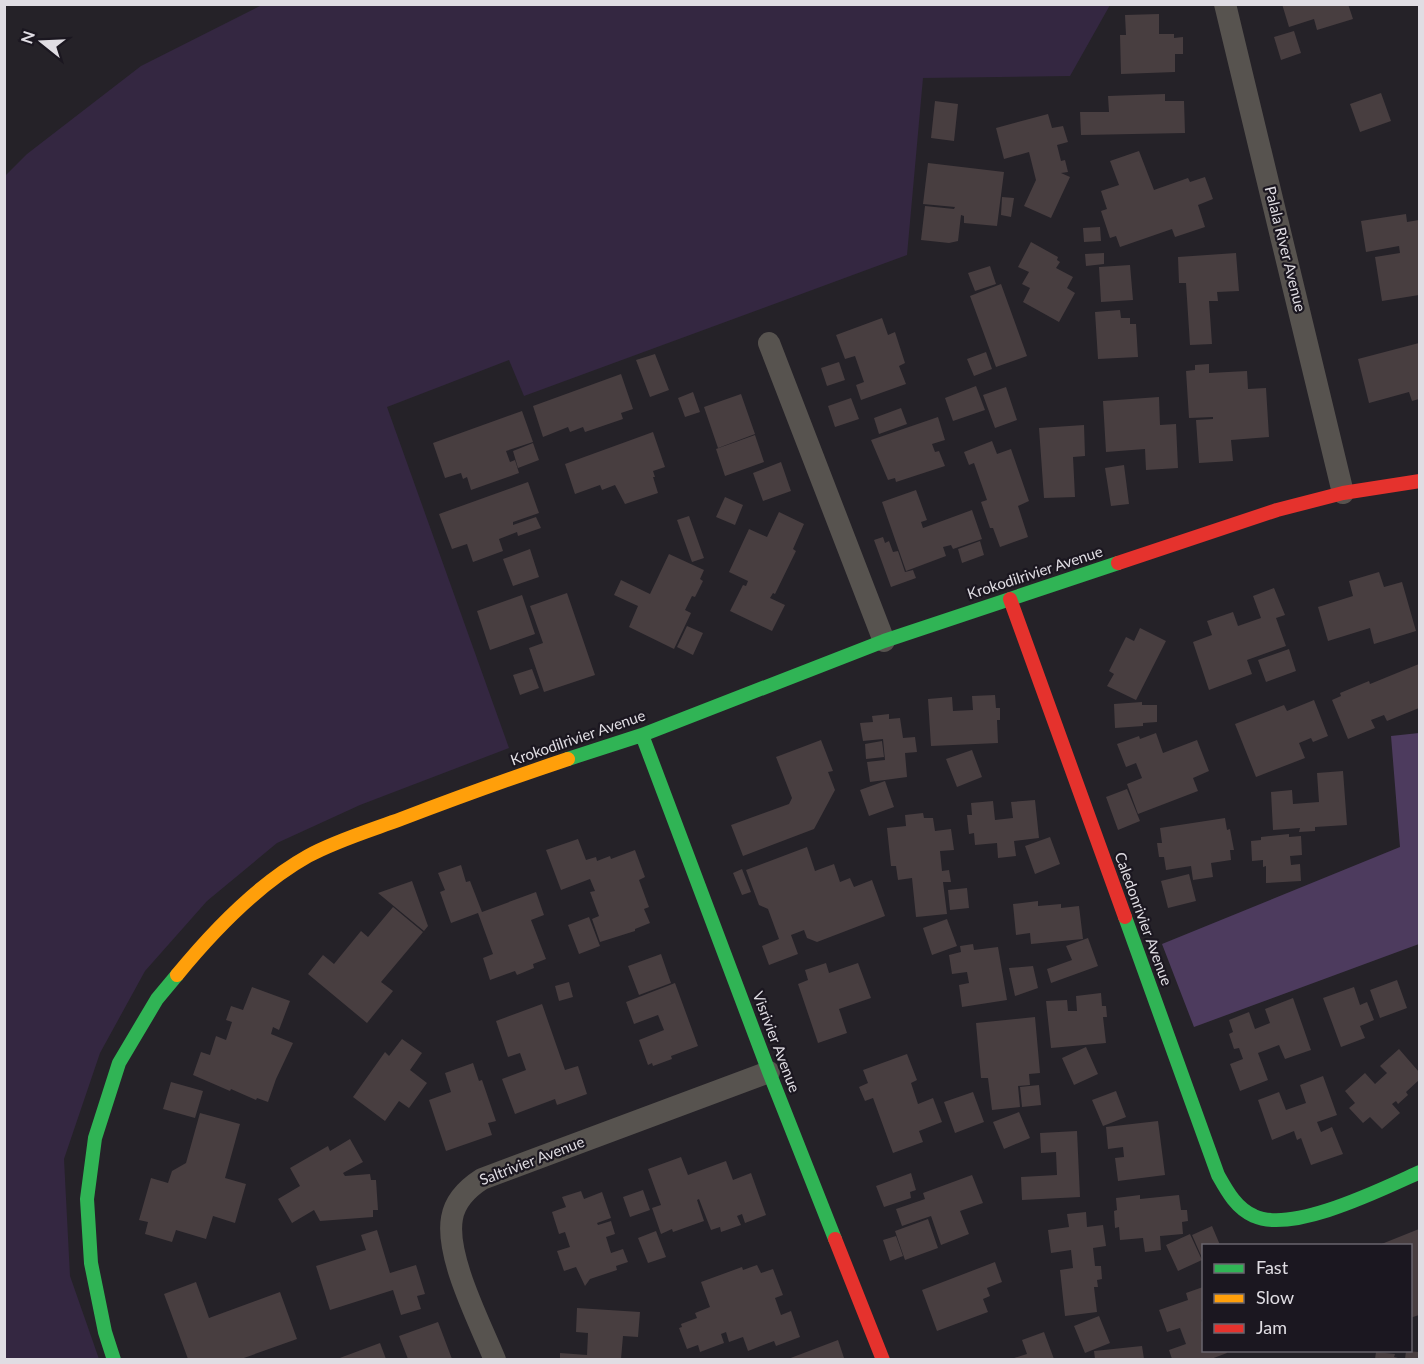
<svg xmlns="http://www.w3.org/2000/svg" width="1424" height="1364" font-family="Lato,sans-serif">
<rect width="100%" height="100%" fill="#252228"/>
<path fill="#342741" d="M262,5H1110L1070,76L923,78L907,255L524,396L509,360L387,407L509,748L360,805L277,843L207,901L145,971L100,1053L64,1159L70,1276L99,1359L5,1360V176L27,154L141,66Z"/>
<path fill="#4d3b5e" d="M1419,733V944L1194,1027L1162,944L1400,847L1391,736Z"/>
<path fill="#483e40" d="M1282,4H1348L1353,19L1317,30L1314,19L1289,27Z
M1159,14V34H1174V38L1183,37V54H1175V72L1121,74L1120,35H1126L1125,15Z
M1294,31L1301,53L1281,60L1274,37Z
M1381,93L1391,121L1360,132L1350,104Z
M1165,94V101H1184L1185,133L1081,135L1080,112H1109L1108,96Z
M935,101L958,104L954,141L931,138Z
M1048,114L1052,128L1063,126L1068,142L1057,145L1061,161L1065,160L1068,172L1061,173L1070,177L1051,218L1024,206L1036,180L1029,152L1004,159L996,128Z
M1139,151L1154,190L1188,178L1190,182L1205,177L1213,199L1198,205L1205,227L1175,237L1172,229L1120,247L1116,236L1110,238L1101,211L1107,209L1101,191L1119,185L1110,161Z
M928,163L1004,172L997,226L964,223V216L961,215L958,241L949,243L921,240L925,206L954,209L955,207L923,204Z
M1002,197L1014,198L1011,217L1001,215Z
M1406,214L1407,222L1419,220V295L1382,301L1375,257L1400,253L1399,246L1366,252L1361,221Z
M1100,227L1101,241L1084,242L1083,228Z
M1031,242L1058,257L1057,260L1060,262L1056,268L1073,277L1067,288L1075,293L1059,322L1023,302L1030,288L1022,284L1029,272L1018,267Z
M1104,253V264L1086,266L1085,254Z
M1236,253L1239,291L1217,292L1218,301H1209L1212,344L1190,345L1186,283H1179L1178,257Z
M1130,265L1133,300L1101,302L1099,267Z
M990,266L996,284L975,291L968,273Z
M1001,284L1027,356L996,367L970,296Z
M1120,310L1121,318H1130V324H1136L1138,357L1098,359L1095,312Z
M882,318L888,335L895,332L905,363L899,366L906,384L861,400L856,385L864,382L855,356L845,359L836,335Z
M1419,343V399L1412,401L1409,392L1369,403L1358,359Z
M986,352L992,369L974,376L967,359Z
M655,354L669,390L650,397L636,360Z
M839,362L845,380L827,386L821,368Z
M1209,364V373L1247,371L1248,389L1266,388L1269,437L1231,440L1233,461L1199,463L1196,420L1213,419V417L1189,418L1186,371L1195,370V365Z
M621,374L633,409L621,413L623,419L585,432L583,427L570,432L568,427L543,437L533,406Z
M976,386L985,410L953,421L945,398Z
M1006,387L1017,420L995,428L983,395Z
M693,392L700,412L685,417L678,398Z
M741,394L755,434L718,448L704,407Z
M1159,397L1160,425L1176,424L1178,468L1146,470L1145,449L1106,452L1103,401Z
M851,398L859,419L835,427L828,406Z
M901,408L907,424L879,434L874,418Z
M522,411L533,442L506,451L510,462L515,460L519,473L471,490L467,477L463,479L461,473L445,478L433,443Z
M938,417L945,440L932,444L935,452L939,451L945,466L896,482L895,478L888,480L871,440Z
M1084,425L1085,456L1073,457L1075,497L1044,498L1039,428Z
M653,432L665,467L653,471L655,477H653L658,493L625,504L615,485L602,490L600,485L575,494L565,464Z
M755,435L764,462L725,476L716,449Z
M992,441L997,454L1011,449L1029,501L1018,506L1028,537L1000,547L993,528H990L981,502L987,500L974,463L969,465L964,452Z
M533,443L539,460L518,468L513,451Z
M781,462L791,491L763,501L753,473Z
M1124,465L1129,504L1111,506L1105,468Z
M528,482L539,513L513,522V525L536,517L541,528L518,536L517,532L499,539L503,551L473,562L467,544L452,549L439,514Z
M916,490L927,520L921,522L923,528L972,510L982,539L953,549L951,545L943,547L946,556L906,571L882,502Z
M725,497L743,505L735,525L716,517Z
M779,512L804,524L793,549L796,551L775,594L773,593L770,598L785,605L772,631L730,611L743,585L746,586L748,581L729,572L749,529L767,537Z
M689,516L704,558L692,562L677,520Z
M883,537L885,543L889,541L893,552L898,551L905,572L913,570L916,578L891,587L874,540Z
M980,541L984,555L962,563L958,549Z
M530,549L539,577L513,586L503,559Z
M669,554L704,570L700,579L703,581L695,597L692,596L685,610L691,613L674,649L629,627L638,606L614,595L621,580L650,594Z
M1379,572L1384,587L1402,582L1416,631L1374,644L1370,628L1328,641L1318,607L1353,596L1349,581Z
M1274,588L1285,615L1276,618L1286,646L1247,660L1252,674L1209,690L1193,642L1212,635L1207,621L1233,612L1238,626L1261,618L1253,596Z
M567,593L595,675L544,692L529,648L543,643L530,606Z
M522,595L535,634L490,650L477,611Z
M687,626L703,633L693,655L677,647Z
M1140,628L1166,641L1136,700L1107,686L1114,674L1109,671L1126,637L1134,641Z
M1289,649L1296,671L1266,682L1258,660Z
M1419,664V708L1387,721L1384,715L1371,720L1375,728L1348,739L1332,700L1341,696L1340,693L1369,681L1370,684Z
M532,669L539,688L520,695L513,675Z
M995,695L996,708H1000V720H997L998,743L931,746L928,699L952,697L953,711L973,710L972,696Z
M1314,700L1328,736L1313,742L1311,738L1299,743L1305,758L1256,777L1235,724L1284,705L1287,711Z
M1142,702V705H1157V722L1143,723V726L1115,728L1114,704Z
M889,714V719L900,718L903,738L915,737L917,752L905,753L907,777L870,782L867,762L885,760L883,739L863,741L860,723L873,722L872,716Z
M1156,733L1163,753L1197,740L1209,771L1193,778L1198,791L1138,814L1127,784L1142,778L1136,763L1126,767L1117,744L1139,736L1140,739Z
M821,740L833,771L828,772L835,790L814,829L743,856L731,825L789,804L792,798L776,757Z
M882,741L884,757L866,759L865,744Z
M972,750L982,777L957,787L946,759Z
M1343,771L1347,825L1315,827V831L1299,832L1300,828L1273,830L1271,792L1292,790L1293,804L1319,802L1317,773Z
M885,781L894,807L869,816L860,790Z
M1127,789L1140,821L1118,830L1106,797Z
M1035,800L1039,838L1014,841L1016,856L998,858L997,843L975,845L974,833L969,834L967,815H972L971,803L993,801L995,820L1013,818L1011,802Z
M923,813L924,818H933L935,831L951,829L954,850L940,851L942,871L949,870L951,882H943L947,914L916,917L912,878L898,880L896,866H891L887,828L906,826L905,815Z
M1225,818L1227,830L1230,829L1234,850H1230L1231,860L1211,863L1213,877L1193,880L1191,866L1166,870L1164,857H1159L1157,843H1162L1160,828Z
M1289,834V837L1301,836L1302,855L1290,856L1291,865L1300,864L1301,881L1266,883V866L1263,867V860L1252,861L1251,841L1261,840V837Z
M1050,837L1060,864L1035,874L1025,846Z
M578,839L586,860L596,857L597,861L610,856L611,859L635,850L645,877L639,880L649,907L644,909L650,923L635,929V931L600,942L592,919L599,916L590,892L595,891L590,879L561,890L546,850Z
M807,847L815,871L834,864L840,882L850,878L854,887L872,880L885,916L817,942L807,938L804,930L791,935L798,954L769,965L762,946L779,939L768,909L759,905L746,870Z
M461,865L466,882L470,881L482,912L536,892L544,915L531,920L546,959L533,964L534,968L517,975L515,971L490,980L483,958L493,954L478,913L451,923L440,892L445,890L438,873Z
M742,869L751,892L742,895L733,873Z
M1189,874L1196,901L1168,908L1161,881Z
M412,881L428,926L424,931L378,893Z
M967,888L969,908L950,910L948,890Z
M1038,901V906L1061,904V908L1079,906L1083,939L1031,944L1030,933L1016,935L1013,904Z
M393,907L423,932L381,982L393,991L367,1023L308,974L323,955L334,964L361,931L368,937Z
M589,917L600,946L579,954L568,925Z
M947,919L957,946L932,955L923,928Z
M1088,938L1098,966L1051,983L1047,969L1072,960L1066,946Z
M973,944L974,950L998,947L1007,1000L962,1007L959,985L969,983L967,972L952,974L949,955L961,952L960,946Z
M661,954L671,983L639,995L628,966Z
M826,963L829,973L858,963L871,998L839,1009L847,1033L818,1043L798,984L808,980L805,970Z
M1033,966L1038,988L1015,996L1009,968Z
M1397,980L1407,1008L1380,1018L1370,990Z
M569,982L573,997L559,1001L555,986Z
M675,983L698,1046L671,1056L672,1059L653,1066L652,1063L648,1065L639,1040L664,1030L658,1015L634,1024L626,1002Z
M252,987L290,1001L279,1030L273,1027L271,1034L293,1043L276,1079L268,1102L257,1098L256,1100L231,1089L230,1091L193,1075L201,1052L210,1055L216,1036L226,1040L232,1022L226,1020L231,1006L243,1010Z
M1354,987L1360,1005L1367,1002L1374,1020L1360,1026L1365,1038L1341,1047L1323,998Z
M1101,993L1102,1006H1106L1107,1017H1103L1106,1043L1051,1048L1046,1001L1067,1000L1068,1011H1077L1076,996Z
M1293,998L1311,1050L1285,1059L1279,1045L1258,1053L1268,1080L1240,1091L1230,1064L1243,1059L1239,1048L1234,1049L1229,1034L1233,1032L1229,1020L1249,1012L1255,1029L1270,1023L1265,1009Z
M542,1004L565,1070L578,1066L587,1094L557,1105L555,1099L515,1114L502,1079L526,1070L520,1053L508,1057L496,1021Z
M1035,1017L1040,1073L1029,1074L1030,1085L1018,1086L1020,1107L992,1110L988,1078H981L976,1023Z
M402,1039L422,1053L410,1070L427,1083L409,1108L399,1101L385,1121L353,1097L385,1052L389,1056Z
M1086,1047L1098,1074L1074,1085L1062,1058Z
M1399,1049L1419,1072V1080L1406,1092L1408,1095L1398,1104L1396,1101L1392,1104L1400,1113L1382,1129L1370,1117L1363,1123L1349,1108L1355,1103L1345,1091L1365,1073L1375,1084L1387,1073L1380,1066Z
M907,1054L917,1080L911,1083L918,1104L933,1098L942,1122L919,1131L923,1142L893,1153L873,1098L865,1101L859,1087L868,1083L863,1070Z
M473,1063L479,1081L482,1080L496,1121L488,1123L492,1135L446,1151L429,1100L451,1092L445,1073Z
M1323,1076L1337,1115L1317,1122L1321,1132L1332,1127L1343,1154L1311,1165L1301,1138L1297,1140L1294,1131L1272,1140L1258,1100L1279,1092L1286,1110L1306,1103L1300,1085Z
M171,1082L203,1091L195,1118L163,1109Z
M1039,1085L1041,1105L1022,1107L1020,1087Z
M1116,1091L1126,1117L1103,1126L1092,1100Z
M973,1092L984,1122L955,1133L944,1102Z
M1019,1112L1030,1138L1004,1149L993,1122Z
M200,1113L240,1124L225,1178L246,1184L235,1223L213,1216L206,1239L176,1230L172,1242L145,1234L148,1222L139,1220L151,1178L168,1183L172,1171L186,1163Z
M1158,1121L1165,1175L1118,1181L1115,1158L1124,1157L1123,1147L1108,1149L1106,1127Z
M1077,1131L1080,1197L1022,1200L1021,1177L1057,1175L1056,1152L1041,1153L1040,1133Z
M350,1139L363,1162L343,1173L345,1176L370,1174L371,1180H376L378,1210H373V1217L320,1221L314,1210L292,1223L278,1199L300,1186L290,1168L328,1146L330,1151Z
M681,1157L688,1175L726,1161L733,1180L751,1173L766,1215L745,1223L742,1214L737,1216L741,1225L721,1232L720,1227L711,1230L699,1199L697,1200L704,1221L673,1232L672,1229L661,1234L652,1208L661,1205L648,1169Z
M911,1173L916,1190L910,1192L911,1198L884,1207L876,1186Z
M972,1175L983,1203L960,1211L969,1234L941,1245L931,1216L902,1226L896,1209L925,1199L923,1193Z
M643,1190L650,1210L630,1217L623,1197Z
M581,1191L584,1199L602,1192L611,1218L597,1223L598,1225L611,1221L615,1234L606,1237L611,1253L623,1249L628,1262L616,1266L617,1270L590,1279L585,1286L576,1267L564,1271L557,1251L570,1247L565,1232L559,1234L552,1212L566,1207L562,1197Z
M1140,1195V1199L1179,1195L1181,1210H1187L1188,1221L1182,1222L1183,1234L1160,1236L1161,1250L1145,1252L1143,1238L1120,1240L1119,1227L1115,1228L1114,1211L1117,1210L1116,1198Z
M1086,1212L1087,1227L1103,1225L1106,1246L1093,1248L1095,1266H1101L1102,1279L1097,1280L1098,1287H1094L1097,1312L1065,1316L1060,1270L1073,1268L1071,1250L1051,1253L1048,1230L1069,1227L1067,1214Z
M928,1219L938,1248L905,1260L895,1231Z
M1212,1226L1220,1245H1203V1260L1192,1235Z
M1419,1229V1315L1410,1318V1246L1379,1245Z
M377,1230L390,1273L416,1265L425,1294L417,1296L421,1309L401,1315L393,1290L330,1310L316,1266L366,1250L361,1235Z
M656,1231L666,1257L648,1263L638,1238Z
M1190,1234L1202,1260L1178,1271L1166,1245Z
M896,1236L903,1256L890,1261L883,1240Z
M995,1262L1002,1282L987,1288L990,1296L983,1299L988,1312L937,1331L922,1290Z
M757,1265L761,1273L773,1269L783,1295L775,1298L781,1315L791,1311L800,1337L776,1346L774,1341L748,1351L743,1337L729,1342L726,1332L721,1334L724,1343L700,1352L698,1345L687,1349L679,1328L682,1327L681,1324L697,1318L695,1313L710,1307L701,1282L742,1267L743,1270Z
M196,1282L209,1318L280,1292L297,1339L241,1359H188L164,1294Z
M1203,1287V1319L1201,1320L1203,1324V1350H1226L1227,1353L1211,1359H1172L1169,1350L1186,1344L1180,1328L1167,1332L1159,1310L1188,1300L1186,1293Z
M577,1308L640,1312L638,1337L623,1336L621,1359H560V1353L587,1355L588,1333L576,1332Z
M1099,1316L1110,1343L1085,1353L1074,1326Z
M438,1322L452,1359H408L399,1336Z
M1044,1332L1054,1359H1011L1027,1354L1022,1340Z
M838,1340L844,1358L839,1359H788Z
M380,1343L386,1359H337Z
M1142,1346L1144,1359H1095L1094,1351Z
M1406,1351L1419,1352V1359H1405Z
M1376,1352L1395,1354L1394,1357L1402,1359H1375Z"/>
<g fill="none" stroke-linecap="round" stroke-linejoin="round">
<path stroke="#57534f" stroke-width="22" d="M1225,4L1343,493
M769,343L884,641
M495,1360C480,1323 445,1256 452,1218C455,1200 468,1188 482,1179L769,1072"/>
<path stroke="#30b455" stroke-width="14" d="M642,735L769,1072L835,1239
M568,759L642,735L884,641L1118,563
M1125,917L1218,1175C1227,1191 1236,1208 1254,1216C1292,1234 1382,1189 1420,1172
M114,1360L105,1332L91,1263L87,1199L95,1138L119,1063L157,999L177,975"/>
<path stroke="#ff9f0a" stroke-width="14" d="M177,975C213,931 258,884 308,856C335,841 371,830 401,819C456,798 511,778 568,759"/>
<path stroke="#e5322d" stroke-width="14" d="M1118,563L1277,510L1343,493L1420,481
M1010,599L1125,917
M835,1239L883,1360"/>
</g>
<g text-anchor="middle" stroke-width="4.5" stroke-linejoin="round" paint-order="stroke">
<g font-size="15" fill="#e0dde3" stroke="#1b1720">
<text transform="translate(1285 249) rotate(76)" y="5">Palala River Avenue</text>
<text transform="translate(1035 573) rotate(-18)" y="5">Krokodilrivier Avenue</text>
<text transform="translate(578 738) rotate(-19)" y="5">Krokodilrivier Avenue</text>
<text transform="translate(1143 919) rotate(70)" y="5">Caledonrivier Avenue</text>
<text transform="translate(776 1042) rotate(69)" y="5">Visrivier Avenue</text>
<text transform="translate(532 1161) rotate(-21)" y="5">Saltrivier Avenue</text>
</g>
</g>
<rect width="1424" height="1364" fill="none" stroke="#e0dde3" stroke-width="12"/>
<rect x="1202" y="1244" width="210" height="108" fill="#1b1720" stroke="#6a666e" stroke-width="1.5"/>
<rect x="1214" y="1264" width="30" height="9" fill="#30b455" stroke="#6a666e" stroke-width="1.5"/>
<text x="1256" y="1274" font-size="18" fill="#e0dde3">Fast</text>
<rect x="1214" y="1294" width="30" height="9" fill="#ff9f0a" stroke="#6a666e" stroke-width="1.5"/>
<text x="1256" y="1304" font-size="18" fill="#e0dde3">Slow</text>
<rect x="1214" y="1324" width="30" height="9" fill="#e5322d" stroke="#6a666e" stroke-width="1.5"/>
<text x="1256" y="1334" font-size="18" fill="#e0dde3">Jam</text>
<g transform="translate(42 42) rotate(288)" stroke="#1b1720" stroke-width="4.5" paint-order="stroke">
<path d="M0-4.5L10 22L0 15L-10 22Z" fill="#e0dde3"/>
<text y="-9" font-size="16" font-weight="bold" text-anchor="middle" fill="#e0dde3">N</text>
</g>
</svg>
